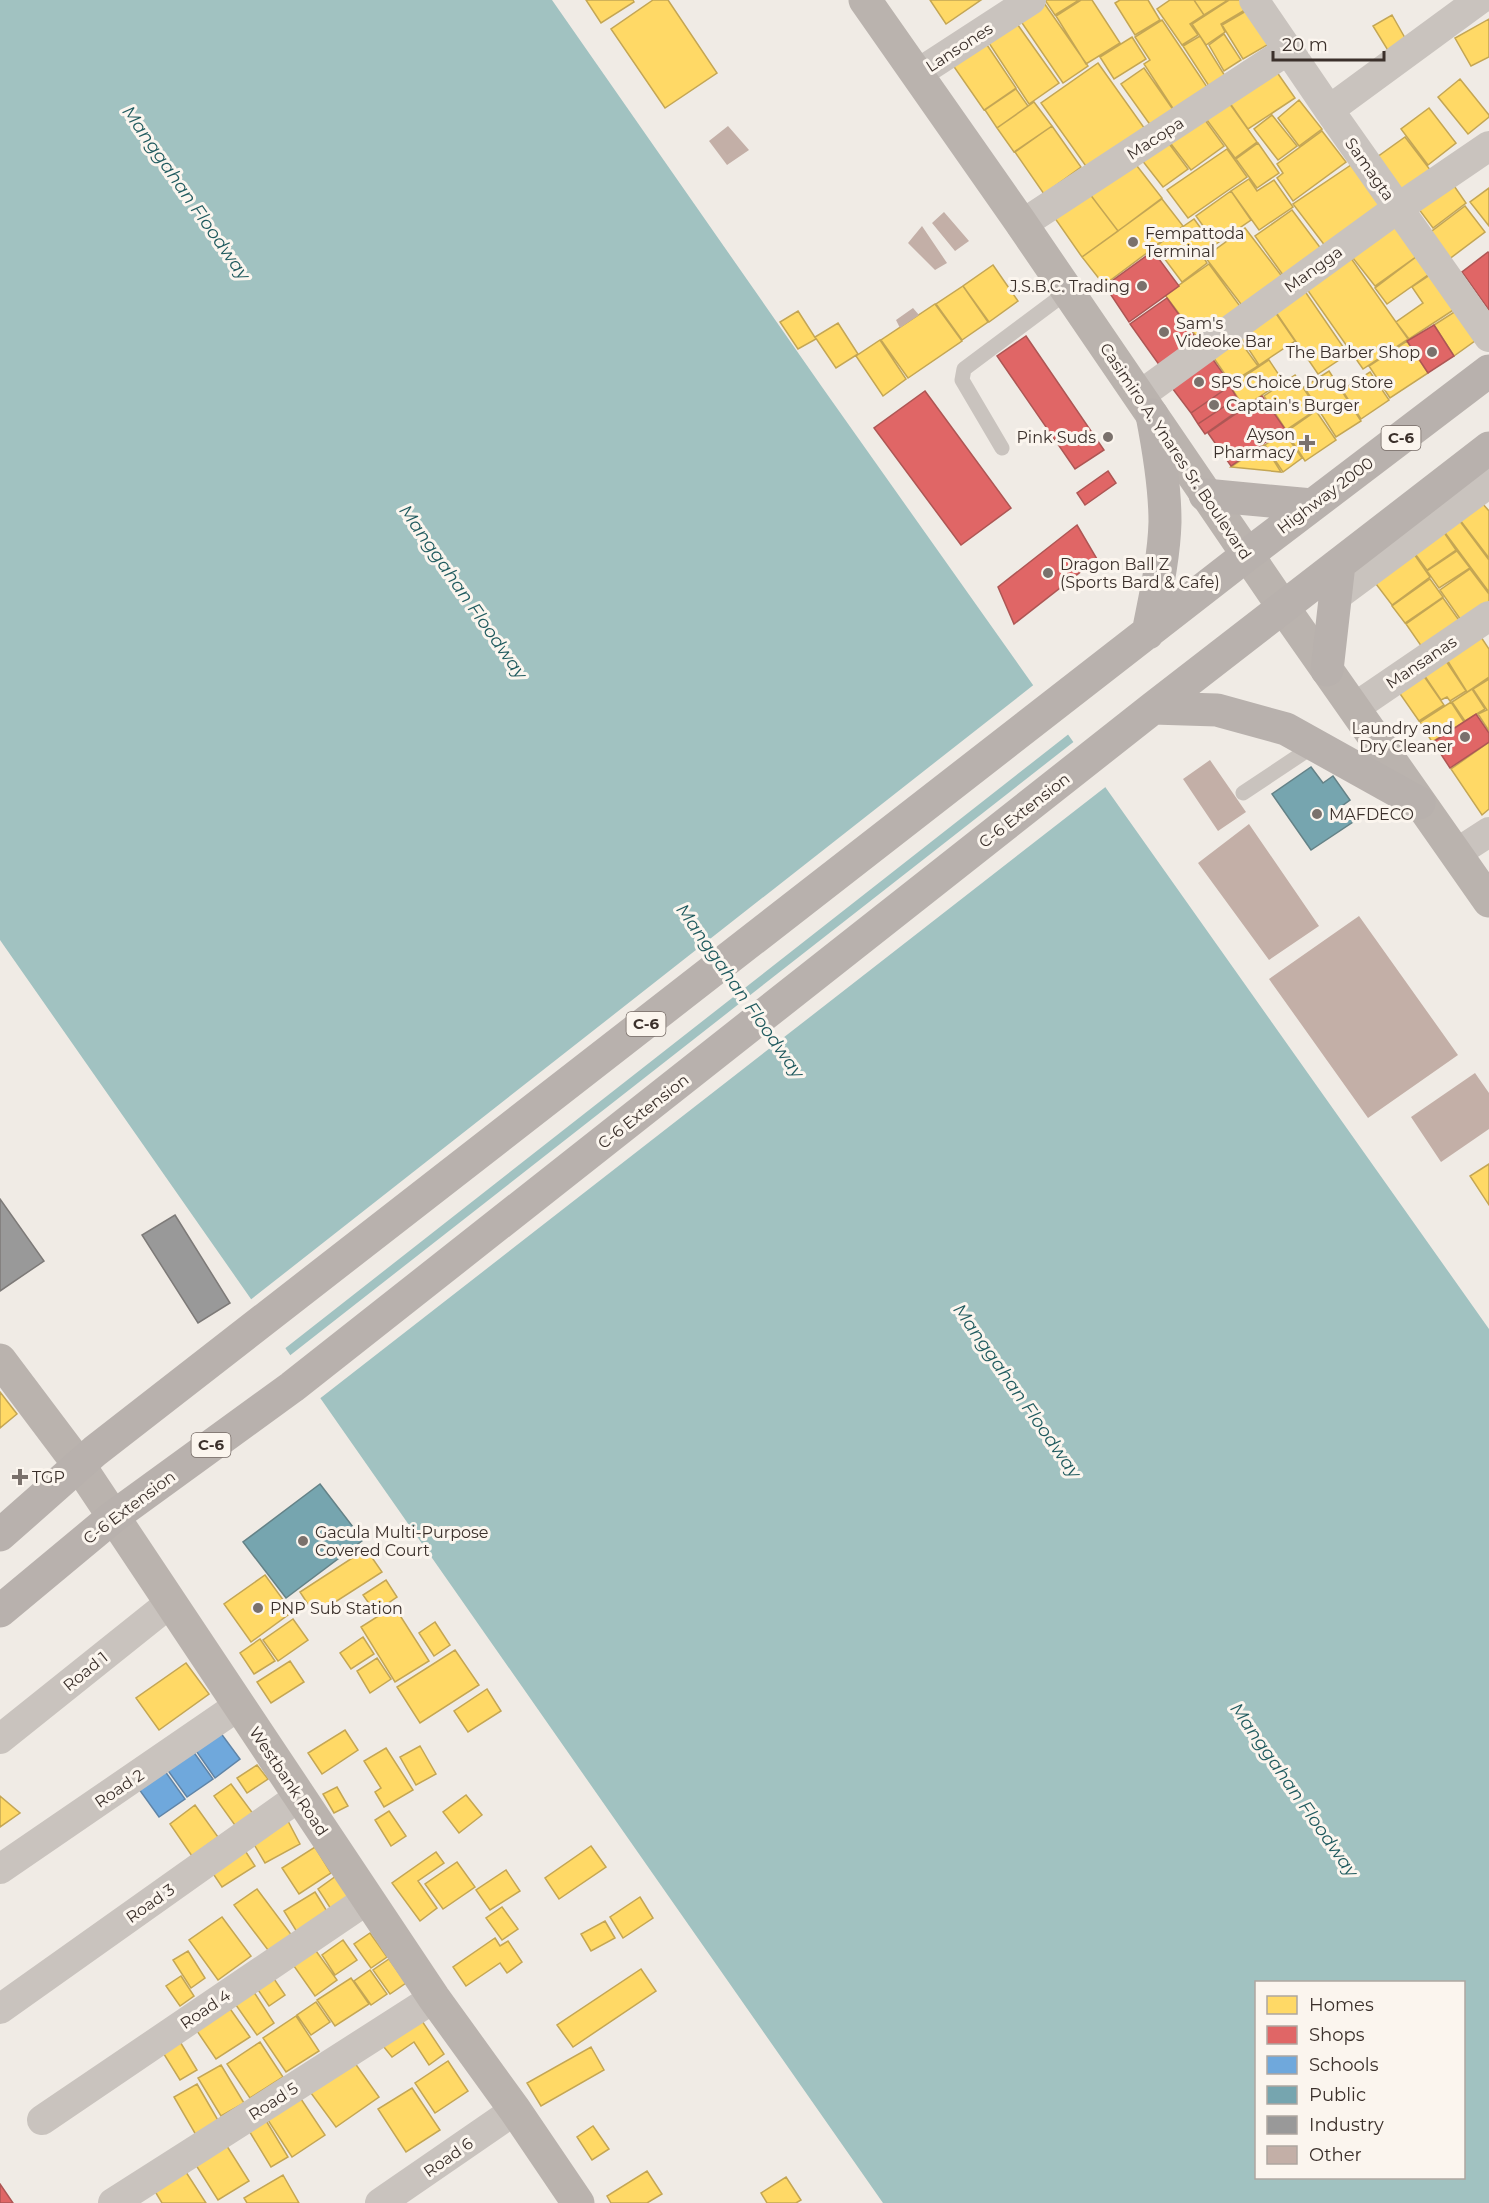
<svg xmlns="http://www.w3.org/2000/svg" width="1489" height="2203" font-family="Montserrat,sans-serif">
<rect width="100%" height="100%" fill="#f0ebe5"/>
<path fill="#a1c2c1" fill-rule="evenodd" d="M0,0H552L822,387L1489,1329V2203H883L0,940ZM1256,1982H1464V2178H1256Z"/>
<path fill="#f0ebe5" d="M1036,683L1070,733L283,1350L249,1301Z
M1076,740L1108,785L318,1400L288,1357Z"/>
<path fill="#ffd966" stroke="#c4a654" stroke-width="1.5" d="M586,0H633L634,2L601,23Z
M653,0H668L717,73L665,108L611,29Z
M930,0H981L946,24Z
M1045,0H1079L1055,15Z
M1081,0H1092L1120,43L1086,64L1056,16Z
M1120,0H1148L1160,20L1135,35L1115,3Z
M1170,0H1194L1204,15L1190,24L1198,35L1182,45L1157,9Z
M1194,0H1228L1204,15Z
M1229,0H1245L1250,7L1221,24L1225,32L1206,45L1192,24Z
M1044,3L1088,66L1063,83L1020,20Z
M1253,7L1274,41L1243,59L1222,25Z
M1392,15L1409,45L1392,57L1373,26Z
M1489,19V57L1471,66L1455,38Z
M1162,20L1207,87L1174,110L1144,64L1150,60L1135,37Z
M1015,21L1059,83L1029,104L987,40Z
M1224,34L1241,60L1224,71L1209,45Z
M1200,36L1225,76L1209,86L1183,46Z
M1132,37L1146,59L1114,79L1100,57Z
M983,39L1016,88L984,110L950,61Z
M1098,63L1145,129L1088,169L1041,103Z
M1144,68L1174,111L1151,126L1121,84Z
M1274,68L1295,98L1248,129L1227,99Z
M1460,79L1489,115V117L1468,134L1438,97Z
M1016,89L1028,106L997,128L985,110Z
M1227,100L1257,142L1235,158L1204,116Z
M1299,100L1322,129L1299,146L1278,118Z
M1034,102L1052,126L1014,152L997,128Z
M1429,108L1456,143L1428,165L1401,129Z
M1272,115L1297,146L1278,160L1254,129Z
M1202,116L1224,146L1191,170L1168,140Z
M1052,126L1081,167L1044,194L1015,152Z
M1322,131L1346,162L1293,201L1277,178L1283,173L1277,164Z
M1405,137L1431,171L1401,194L1373,160Z
M1167,141L1188,169L1163,187L1141,159Z
M1258,143L1279,173L1257,188L1236,159Z
M1227,149L1247,177L1188,218L1167,190Z
M1130,157L1162,198L1118,231L1086,189Z
M1351,165L1384,209L1329,251L1293,204Z
M1249,179L1257,191L1274,180L1293,207L1259,230L1231,191Z
M1450,180L1466,203L1433,228L1415,204Z
M1489,188V226L1470,202Z
M1086,189L1118,231L1082,257L1052,214Z
M1231,191L1251,220L1216,244L1196,216Z
M1162,199L1183,226L1104,285L1082,257Z
M1465,206L1485,232L1448,260L1428,234Z
M1292,210L1325,254L1288,282L1255,236Z
M1194,219L1214,246L1202,255L1207,263L1182,282L1155,246Z
M1394,220L1420,254L1375,286L1349,253Z
M1245,228L1287,283L1247,312L1205,257Z
M1348,254L1408,339L1363,369L1304,285Z
M1420,254L1432,272L1387,304L1375,288Z
M1209,264L1242,309L1199,340L1165,295Z
M993,265L1018,301L989,322L963,286Z
M1433,273L1458,307L1409,339L1396,322L1423,303L1412,287Z
M963,286L988,322L962,340L936,304Z
M1302,287L1348,354L1318,374L1273,308Z
M935,304L962,341L908,378L881,340Z
M1459,309L1479,338L1454,356L1434,325Z
M798,311L816,339L798,349L780,322Z
M1275,312L1295,341L1259,365L1240,336Z
M838,323L858,354L836,368L815,337Z
M1234,333L1258,366L1231,383L1209,351Z
M880,340L906,379L883,396L856,356Z
M1407,341L1428,373L1390,398L1369,366Z
M1269,360L1283,381L1244,407L1230,386Z
M1329,371L1361,421L1336,437L1304,387Z
M1370,372L1389,400L1361,419L1342,390Z
M1295,375L1317,409L1286,430L1264,396Z
M1316,411L1336,440L1305,461L1286,432Z
M1284,432L1302,458L1283,472L1265,445Z
M1264,445L1281,472L1231,467Z
M1482,503L1489,511V558L1460,520Z
M1459,520L1489,560V592L1443,530Z
M1443,531L1456,550L1427,570L1413,551Z
M1457,551L1470,568L1439,588L1427,571Z
M1414,554L1430,577L1392,605L1373,580Z
M1470,569L1489,594V605L1463,623L1440,590Z
M1430,579L1443,597L1405,623L1392,606Z
M1443,598L1461,623L1424,650L1406,624Z
M1479,634L1489,649V677L1467,692L1444,655Z
M1444,658L1466,691L1450,701L1447,697L1441,700L1422,672Z
M1421,672L1444,705L1419,721L1396,688Z
M1489,679V731L1478,714L1487,710L1473,689Z
M1472,689L1485,709L1465,721L1452,702Z
M1451,702L1464,722L1432,742L1420,722Z
M1489,742V809L1482,815L1451,769Z
M1489,1164V1205L1470,1176Z
M0,1392L17,1414L0,1428Z
M366,1549L382,1572L315,1615L300,1592Z
M265,1575L292,1612L251,1642L224,1604Z
M386,1580L397,1597L375,1612L363,1595Z
M394,1606L429,1661L395,1682L361,1627Z
M293,1619L308,1640L278,1661L263,1640Z
M435,1622L450,1645L434,1656L419,1633Z
M363,1637L374,1654L351,1669L340,1653Z
M260,1639L275,1661L254,1674L240,1653Z
M455,1650L479,1685L420,1723L397,1687Z
M377,1658L391,1679L370,1693L357,1671Z
M290,1661L304,1682L271,1703L257,1682Z
M186,1663L209,1694L159,1730L136,1698Z
M487,1689L501,1711L468,1732L454,1711Z
M345,1730L358,1750L322,1774L308,1753Z
M420,1746L436,1774L416,1785L400,1757Z
M386,1748L413,1790L384,1807L375,1792L381,1788L364,1761Z
M257,1765L268,1779L247,1793L237,1778Z
M231,1784L254,1815L237,1828L214,1796Z
M337,1787L348,1806L334,1813L323,1794Z
M466,1795L482,1815L459,1833L443,1812Z
M0,1796L20,1813L0,1827Z
M195,1805L218,1837L192,1856L170,1824Z
M389,1811L406,1836L391,1846L375,1820Z
M288,1821L300,1844L265,1863L252,1841Z
M591,1846L606,1867L559,1899L545,1878Z
M315,1847L331,1873L299,1894L282,1868Z
M244,1849L255,1866L222,1887L210,1869Z
M436,1852L444,1863L418,1881L437,1908L420,1921L392,1883Z
M457,1862L475,1887L443,1909L425,1884Z
M506,1870L520,1891L490,1910L476,1890Z
M336,1876L351,1896L331,1909L318,1889Z
M257,1889L293,1937L271,1954L234,1905Z
M315,1892L328,1913L297,1932L284,1911Z
M640,1897L653,1918L623,1938L610,1917Z
M502,1907L518,1929L502,1940L486,1918Z
M222,1917L251,1956L218,1980L189,1940Z
M605,1921L615,1938L591,1951L581,1934Z
M370,1933L387,1957L371,1968L354,1944Z
M495,1938L500,1946L508,1941L522,1962L507,1973L500,1963L466,1986L453,1967Z
M343,1940L357,1960L335,1975L322,1955Z
M311,1944L337,1980L315,1996L289,1959Z
M188,1951L205,1978L191,1988L173,1960Z
M389,1959L406,1983L390,1994L373,1970Z
M641,1969L656,1991L573,2047L557,2025Z
M268,1970L285,1995L269,2006L252,1981Z
M370,1970L387,1994L371,2005L354,1981Z
M181,1976L194,1996L180,2006L166,1986Z
M351,1978L369,2004L335,2026L317,2000Z
M250,1986L274,2023L257,2035L231,1998Z
M316,2002L330,2022L311,2035L297,2015Z
M226,2003L250,2037L216,2059L193,2025Z
M418,2015L444,2054L429,2065L414,2042L392,2057L379,2041Z
M296,2016L319,2051L286,2072L263,2038Z
M179,2040L197,2070L180,2080L162,2051Z
M260,2042L283,2077L250,2098L227,2064Z
M591,2047L604,2070L541,2106L527,2083Z
M352,2059L379,2097L336,2127L308,2089Z
M448,2061L468,2091L435,2113L415,2083Z
M221,2065L244,2103L221,2116L198,2078Z
M197,2084L219,2122L196,2135L174,2097Z
M412,2088L440,2130L406,2152L378,2109Z
M299,2096L325,2135L292,2157L266,2117Z
M262,2114L288,2157L271,2167L245,2124Z
M593,2126L609,2149L592,2160L577,2137Z
M225,2143L249,2181L218,2200L194,2162Z
M184,2169L206,2203H162L153,2188Z
M647,2171L662,2194L647,2203H611L607,2196Z
M283,2175L299,2203H247L244,2198Z
M786,2177L801,2200L796,2203H767L761,2193Z"/>
<path fill="#e06666" stroke="#ae5654" stroke-width="1.5" d="M1153,251L1179,286L1129,322L1105,286Z
M1488,252L1489,253V310L1462,272Z
M1167,298L1198,341L1160,366L1130,324Z
M1434,325L1454,356L1428,373L1407,341Z
M1026,336L1104,450L1075,469L997,356Z
M1207,351L1231,385L1191,413L1166,380Z
M1230,386L1237,398L1198,424L1191,413Z
M925,391L1011,508L961,545L874,428Z
M1262,396L1285,429L1231,466L1208,433Z
M1237,398L1243,407L1205,434L1198,424Z
M1108,471L1116,483L1085,505L1077,493Z
M1077,525L1097,559L1014,624L998,587Z
M1476,714L1489,733V742L1450,768L1433,742Z
M0,2184L13,2203H0Z"/>
<path fill="#6fa8dc" stroke="#5f84a7" stroke-width="1.5" d="M217,1728L240,1759L215,1778L192,1745Z
M190,1747L213,1779L187,1797L164,1765Z
M162,1767L185,1799L159,1817L136,1785Z"/>
<path fill="#76a5af" stroke="#648287" stroke-width="1.5" d="M1311,767L1323,783L1333,776L1350,800L1342,806L1353,822L1311,850L1272,794Z
M320,1484L363,1540L286,1598L243,1542Z"/>
<path fill="#999" stroke="#7d7a78" stroke-width="1.5" d="M0,1199L44,1261L0,1291Z
M175,1215L230,1303L198,1323L142,1235Z"/>
<path fill="#c3afa7" d="M728,126L749,150L727,165L709,141Z
M944,212L969,241L955,251L932,223Z
M922,226L947,263L935,270L908,243Z
M913,308L919,315L900,328L896,320Z
M1210,760L1246,812L1218,831L1183,779Z
M1249,824L1319,926L1269,960L1198,863Z
M1359,916L1458,1055L1368,1118L1269,979Z
M1475,1073L1489,1093V1129L1441,1162L1411,1117Z"/>
<g fill="none" stroke-linecap="round" stroke-linejoin="round">
<path stroke="#c9c3be" stroke-width="15" d="M1002,448L962,380L964,369L1067,292
M1243,793L1315,745"/>
<path stroke="#c9c3be" stroke-width="30" d="M1254,0L1329,110L1489,337
M917,74L1031,0
M1329,110L1479,0
M1021,225L1288,50
M1139,396L1398,208L1489,146
M1335,597L1489,483
M1354,708L1489,616
M1455,854L1489,832
M0,1739L170,1603
M0,1869L238,1706
M0,2009L300,1796
M42,2120L368,1899
M113,2203L434,1998
M380,2203L515,2110"/>
<path stroke="#bab3ae" stroke-width="33" d="M865,0L1019,220L1283,607L1489,901
M0,1360L79,1465L434,1998L515,2110L578,2203"/>
<path stroke="#b8b1ad" stroke-width="33" d="M1205,495L1312,505
M1148,633C1155,597 1164,559 1165,522C1165,486 1159,451 1152,415
M1327,670L1339,564
M1153,708L1217,710L1286,729L1419,803
M0,1535L95,1451L1247,555L1489,371
M0,1611L113,1517L292,1387L1153,708L1489,448"/>
</g>
<g fill="#7a716c" stroke="#fbf5ee" stroke-width="2">
<circle cx="1133" cy="242" r="6"/>
<circle cx="1142" cy="286" r="6"/>
<circle cx="1164" cy="332" r="6"/>
<circle cx="1432" cy="352" r="6"/>
<circle cx="1199" cy="382" r="6"/>
<circle cx="1214" cy="405" r="6"/>
<circle cx="1108" cy="437" r="6"/>
<path d="M1304 434h6v6h6v6h-6v6h-6v-6h-6v-6h6z"/>
<circle cx="1048" cy="573" r="6"/>
<circle cx="1465" cy="737" r="6"/>
<circle cx="1317" cy="814" r="6"/>
<path d="M17 1468h6v6h6v6h-6v6h-6v-6h-6v-6h6z"/>
<circle cx="303" cy="1541" r="6"/>
<circle cx="258" cy="1608" r="6"/>
</g>
<g text-anchor="middle" stroke-width="6" stroke-linejoin="round" paint-order="stroke">
<g fill="#fbf5ee" stroke="#756b66" stroke-width="1.5">
<rect x="1381.5" y="426" width="39" height="24" rx="4.5"/>
<rect x="626.5" y="1012" width="39" height="24" rx="4.5"/>
<rect x="191.5" y="1433" width="39" height="24" rx="4.5"/>
</g>
<g font-size="15" font-weight="bold" fill="#3b302b">
<text x="1401" y="443">C-6</text>
<text x="646" y="1029">C-6</text>
<text x="211" y="1450">C-6</text>
</g>
<g font-size="16" fill="#3b302b" stroke="#fbf5ee">
<text transform="translate(959 47) rotate(-33)" y="6">Lansones</text>
<text transform="translate(1155 138) rotate(-33)" y="6">Macopa</text>
<text transform="translate(1370 169) rotate(55)" y="6">Samagta</text>
<text transform="translate(1313 269) rotate(-36)" y="6">Mangga</text>
<text transform="translate(1176 451) rotate(56)" y="6">Casimiro A. Ynares Sr. Boulevard</text>
<text transform="translate(1325 495) rotate(-37)" y="6">Highway 2000</text>
<text transform="translate(1421 662) rotate(-34)" y="6">Mansanas</text>
<text transform="translate(1024 810) rotate(-38)" y="6">C-6 Extension</text>
<text transform="translate(643 1111) rotate(-38)" y="6">C-6 Extension</text>
<text transform="translate(129 1507) rotate(-37)" y="6">C-6 Extension</text>
<text transform="translate(85 1671) rotate(-39)" y="6">Road 1</text>
<text transform="translate(289 1781) rotate(56)" y="6">Westbank Road</text>
<text transform="translate(119 1788) rotate(-34)" y="6">Road 2</text>
<text transform="translate(150 1903) rotate(-35)" y="6">Road 3</text>
<text transform="translate(205 2009) rotate(-34)" y="6">Road 4</text>
<text transform="translate(273 2101) rotate(-33)" y="6">Road 5</text>
<text transform="translate(448 2157) rotate(-35)" y="6">Road 6</text>
</g>
<g font-size="16" fill="#3b302b" stroke="#fbf5ee" text-anchor="start">
<text x="1145" y="239">Fempattoda<tspan x="1145" dy="18">Terminal</tspan></text>
<text x="1130" y="292" text-anchor="end">J.S.B.C. Trading</text>
<text x="1176" y="329">Sam's<tspan x="1176" dy="18">Videoke Bar</tspan></text>
<text x="1420" y="358" text-anchor="end">The Barber Shop</text>
<text x="1211" y="388">SPS Choice Drug Store</text>
<text x="1226" y="411">Captain's Burger</text>
<text x="1295" y="440" text-anchor="end">Ayson<tspan x="1295" dy="18">Pharmacy</tspan></text>
<text x="1096" y="443" text-anchor="end">Pink Suds</text>
<text x="1060" y="570">Dragon Ball Z<tspan x="1060" dy="18">(Sports Bard &amp; Cafe)</tspan></text>
<text x="1453" y="734" text-anchor="end">Laundry and<tspan x="1453" dy="18">Dry Cleaner</tspan></text>
<text x="1329" y="820">MAFDECO</text>
<text x="32" y="1483">TGP</text>
<text x="315" y="1538">Gacula Multi-Purpose<tspan x="315" dy="18">Covered Court</tspan></text>
<text x="270" y="1614">PNP Sub Station</text>
</g>
<g font-size="18" font-style="italic" fill="#1f5a5e" stroke="#fbf5ee">
<text transform="translate(186 193) rotate(55)" y="6">Manggahan Floodway</text>
<text transform="translate(463 592) rotate(55)" y="6">Manggahan Floodway</text>
<text transform="translate(740 991) rotate(55)" y="6">Manggahan Floodway</text>
<text transform="translate(1017 1391) rotate(55)" y="6">Manggahan Floodway</text>
<text transform="translate(1294 1790) rotate(55)" y="6">Manggahan Floodway</text>
</g>
</g>
<rect x="1255" y="1981" width="210" height="198" fill="#fbf5ee" stroke="#aea6a0" stroke-width="1.5"/>
<rect x="1267" y="1996" width="30" height="18" fill="#ffd966" stroke="#aea6a0" stroke-width="1.5"/>
<text x="1309" y="2011" font-size="18" fill="#3b302b">Homes</text>
<rect x="1267" y="2026" width="30" height="18" fill="#e06666" stroke="#aea6a0" stroke-width="1.5"/>
<text x="1309" y="2041" font-size="18" fill="#3b302b">Shops</text>
<rect x="1267" y="2056" width="30" height="18" fill="#6fa8dc" stroke="#aea6a0" stroke-width="1.5"/>
<text x="1309" y="2071" font-size="18" fill="#3b302b">Schools</text>
<rect x="1267" y="2086" width="30" height="18" fill="#76a5af" stroke="#aea6a0" stroke-width="1.5"/>
<text x="1309" y="2101" font-size="18" fill="#3b302b">Public</text>
<rect x="1267" y="2116" width="30" height="18" fill="#999999" stroke="#aea6a0" stroke-width="1.5"/>
<text x="1309" y="2131" font-size="18" fill="#3b302b">Industry</text>
<rect x="1267" y="2146" width="30" height="18" fill="#c3afa7" stroke="#aea6a0" stroke-width="1.5"/>
<text x="1309" y="2161" font-size="18" fill="#3b302b">Other</text>
<path d="M1273 51v9h111v-9" fill="none" stroke="#3b302b" stroke-width="3"/>
<text x="1282" y="51" font-size="18" fill="#3b302b" stroke="#fbf5ee" stroke-width="4.5" paint-order="stroke">20 m</text>
</svg>
